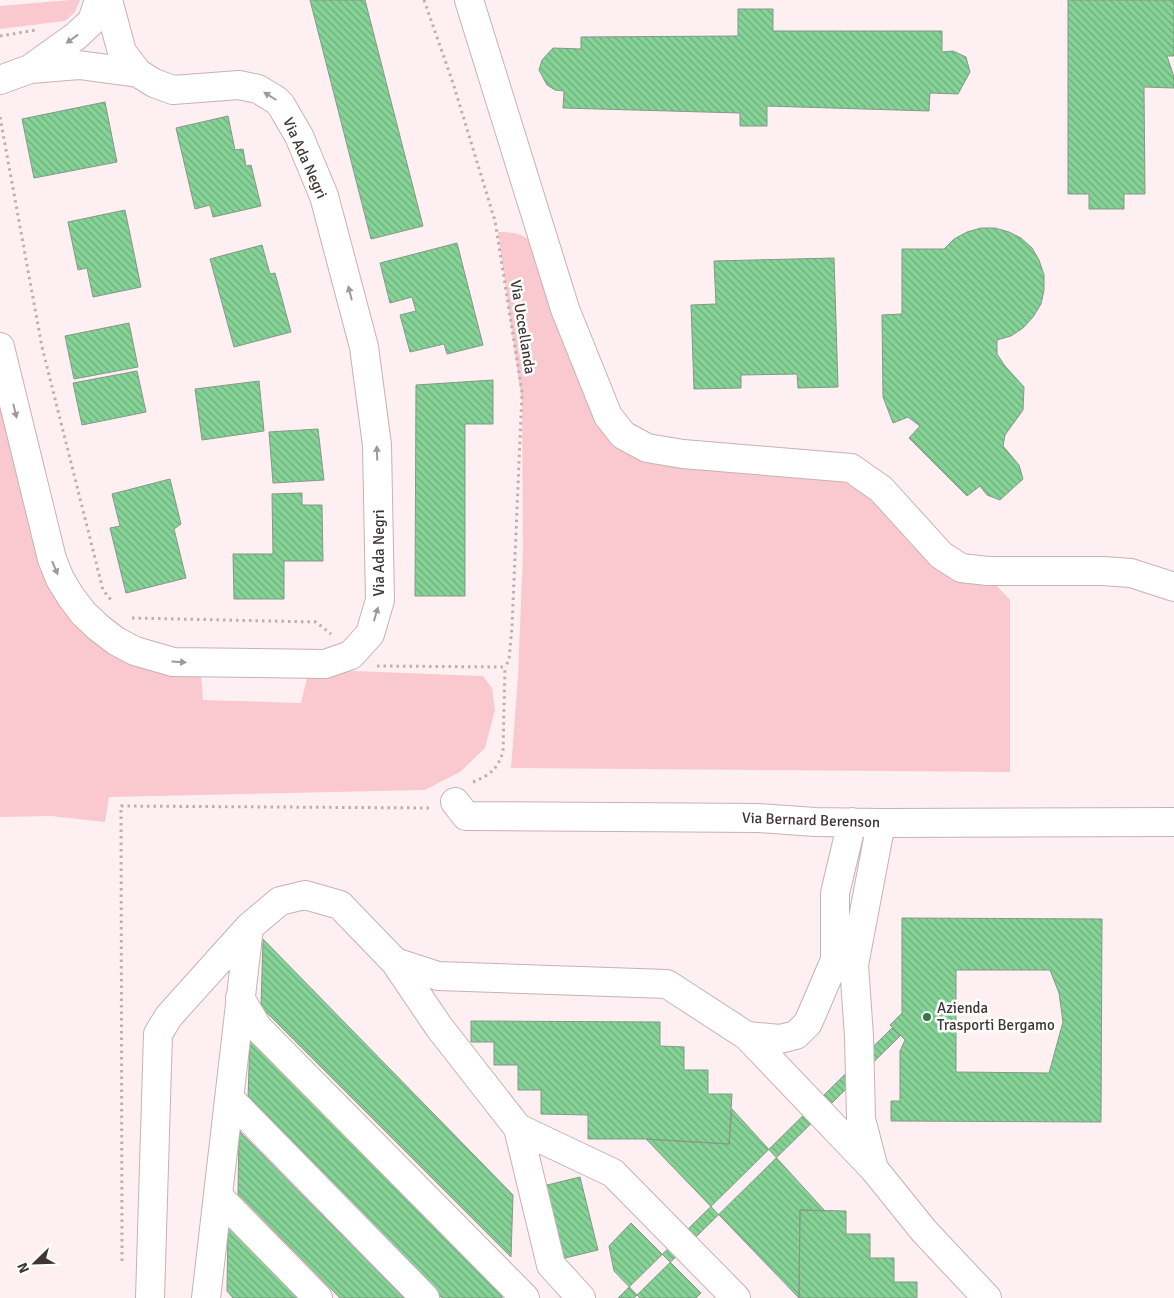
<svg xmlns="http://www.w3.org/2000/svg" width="1174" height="1298" font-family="Signika,sans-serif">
<defs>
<pattern id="building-back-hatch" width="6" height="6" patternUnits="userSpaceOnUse" patternTransform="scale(1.25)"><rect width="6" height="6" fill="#85d396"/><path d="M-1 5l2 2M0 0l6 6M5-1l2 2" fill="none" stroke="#6eac7b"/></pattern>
</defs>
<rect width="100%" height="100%" fill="#fef0f2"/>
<path fill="#fac9d0" d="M70,0H80L75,12L65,21L0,29V6Z
M498,232C512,232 523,233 533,244L606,435L624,453L650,462L828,474L853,483L888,516L907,540L931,564L955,580L996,585L1010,600V772L511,768L518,677L523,552L522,403Z
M0,379L66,608L201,673L203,700L301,703L308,674L354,671L483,676L492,688L495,710L485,748L460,772L425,790L109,797L105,822L51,816L0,817Z"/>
<path fill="url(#building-back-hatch)" stroke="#88978a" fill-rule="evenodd" d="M310,0H365L423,226L371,239Z
M1068,0H1174V56H1167L1174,77V88L1144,87L1145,194H1124V209H1089V194H1068Z
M738,9H773V31H942V52L953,51L966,57L970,72L958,94L930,93L929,111L767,106V126H740V113L563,108L564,91L555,90L547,85L539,70L542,60L553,48L581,49V37L738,36Z
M105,102L117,162L34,178L22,119Z
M228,116L235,150L243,149L246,166L251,165L261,206L213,217L210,205L195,209L176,128Z
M125,210L141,287L93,297L87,268L78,270L68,222Z
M981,228H995L1009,232L1021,238L1032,248L1039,260L1044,275V290L1041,304L1033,317L1023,328L1011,336L997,340V354L1005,366L1024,387L1023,410L1005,435L1003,446L1019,465L1023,479L1000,500L987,495L980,486L967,496L909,438L920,426L908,417L893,423L883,397L882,315L902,314V249H944L954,239L967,232Z
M457,243L483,345L447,354L444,344L410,352L400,315L416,311L412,297L390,303L380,263Z
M262,245L270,274L275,273L291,332L234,347L210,259Z
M834,258L838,387L798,388L797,374L741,375V388L694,389L691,305L716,304L714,261Z
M129,323L138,367L74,379L65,336Z
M137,371L146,412L82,425L73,383Z
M493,380V424H465V596H415L416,385Z
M259,381L264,431L202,440L195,389Z
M318,429L324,480L273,483L269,432Z
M170,479L181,524L174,529L186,578L126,593L110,528L120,526L112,494Z
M302,493V505H322L323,561H284V599H234L233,554H273L272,494Z
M902,918L1102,919L1101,1122L891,1121V1101H900V1051L905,1040L890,1025L902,1013ZM956,970H1050L1059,993L1063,1022L1049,1073L956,1072Z
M263,939L513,1195L511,1257L261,1007Z
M471,1021L660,1022V1046L684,1047V1070H708V1094H732L729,1144L646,1139H588V1115L541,1114V1090H518V1065H494V1042H471Z
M892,1028L900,1036L634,1298H618Z
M250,1036L502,1295V1298H442L248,1099Z
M732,1109L825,1211L800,1210L799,1298L646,1139L729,1144Z
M239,1131L404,1298H340L238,1194Z
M580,1177L598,1250L557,1260L539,1187Z
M800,1210L846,1211V1234H870V1258H894V1282H917V1298H799Z
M631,1223L701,1293L696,1298H640L614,1271L609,1246Z
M228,1226L299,1298H233L227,1291Z"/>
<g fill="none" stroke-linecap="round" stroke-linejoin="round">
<g stroke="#c7b1b4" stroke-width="30">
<path id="minor" d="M108,0L122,52L138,73
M469,0L565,309L608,416L623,435L647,448L683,454L851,468L881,489L941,555L961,568L988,571H1103L1131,573L1174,587
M0,80L30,69L76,36L92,21L99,0
M0,347L52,559L60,579L71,597L84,614L99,628L116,641L135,651L173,662L325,664L351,655L370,634L380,600L377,445L364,347L324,196L299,136L281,105L276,100L258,89L239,85L173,90L154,83L138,73L79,65L30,69
M455,802L466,816L758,818L815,822L881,823L1174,822
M881,823L854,965L859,1036L861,1119L874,1169L924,1231L987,1298
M395,962L439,1027L518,1128L551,1265L581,1298
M240,998L258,1028L525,1298
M747,1036L873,1168
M229,1098L425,1298
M518,1128L613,1173L736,1298
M218,1196L318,1298
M150,1298L158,1034L169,1016L249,927
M206,1298L249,927L280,901L305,895L340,905L395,962L438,976L667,984L747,1036L780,1039L796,1035L808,1023L835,960V893L852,822"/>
</g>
<path stroke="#bbafb1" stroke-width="3" stroke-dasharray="2.5 4" stroke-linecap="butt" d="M424,0L453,83L495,221L522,392L512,627L509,660L505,667
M0,36L36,30
M0,117L42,347L103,590L111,600
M132,618L316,622L331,634
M377,666L505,667
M473,782C490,775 498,769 503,751L505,667
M122,1261L121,806L430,808"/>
<use href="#minor" stroke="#fff" stroke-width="28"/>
</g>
<defs><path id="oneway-solid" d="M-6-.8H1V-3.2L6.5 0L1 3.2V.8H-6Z" transform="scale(1.25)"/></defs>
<g fill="#9e9a9a">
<use href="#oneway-solid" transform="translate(72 39) rotate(144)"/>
<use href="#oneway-solid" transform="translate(270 96) rotate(-148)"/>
<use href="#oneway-solid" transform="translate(350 293) rotate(-104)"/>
<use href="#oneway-solid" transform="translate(15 411) rotate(76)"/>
<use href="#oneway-solid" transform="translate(377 453) rotate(-92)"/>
<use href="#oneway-solid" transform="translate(55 568) rotate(67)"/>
<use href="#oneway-solid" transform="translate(376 614) rotate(-73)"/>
<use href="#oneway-solid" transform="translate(179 662) rotate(3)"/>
</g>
<circle fill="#327946" stroke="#fff" stroke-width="2" cx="927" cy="1017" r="5"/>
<g text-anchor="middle" stroke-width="5" stroke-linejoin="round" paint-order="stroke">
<g font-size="15" fill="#3e3536" stroke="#fff">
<text transform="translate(305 158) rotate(66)" y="5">Via Ada Negri</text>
<text transform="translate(523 327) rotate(81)" y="5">Via Uccellanda</text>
<text transform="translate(379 553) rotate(-90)" y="5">Via Ada Negri</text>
<text transform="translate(811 820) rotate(2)" y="5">Via Bernard Berenson</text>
</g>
<g font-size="15" fill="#3e3536" stroke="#fff" text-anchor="start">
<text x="937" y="1013">Azienda<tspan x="937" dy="17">Trasporti Bergamo</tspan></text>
</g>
</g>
<g transform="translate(35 1263) rotate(247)" stroke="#ffffff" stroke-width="4" paint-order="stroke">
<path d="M0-4L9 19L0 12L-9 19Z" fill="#3e3536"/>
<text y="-8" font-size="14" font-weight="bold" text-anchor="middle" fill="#3e3536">N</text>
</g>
</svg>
